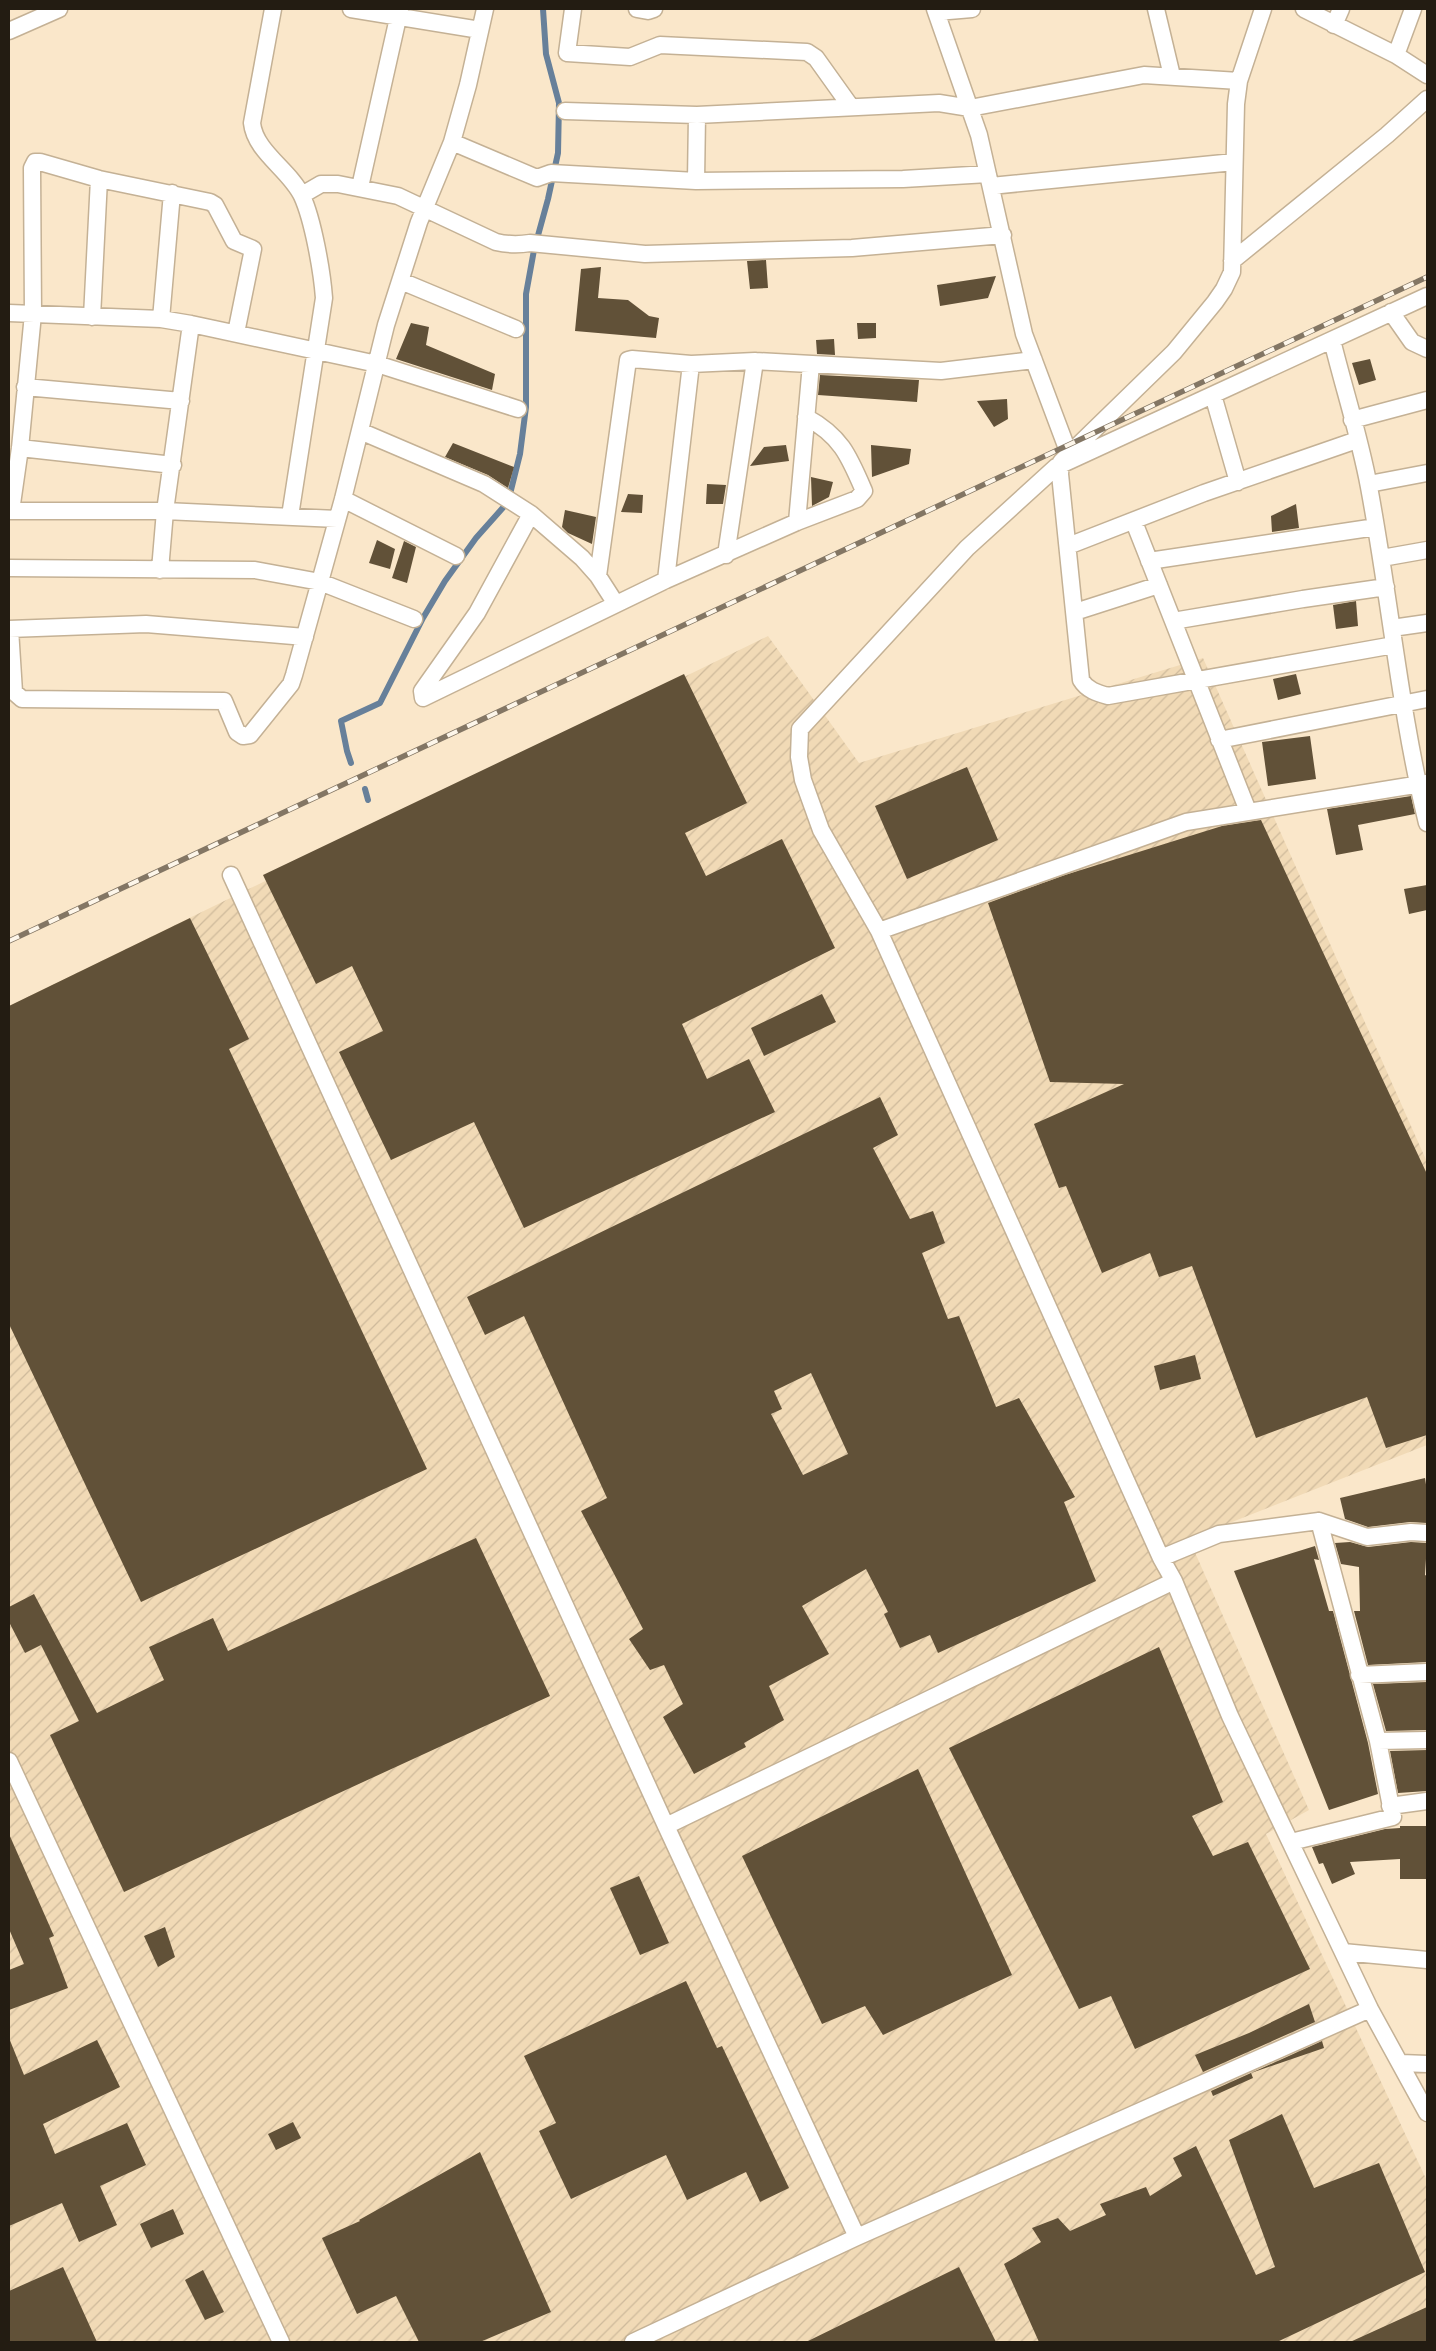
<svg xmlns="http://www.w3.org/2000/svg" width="1436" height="2351" font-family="'Fira Sans Condensed',sans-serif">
<defs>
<pattern id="industrial-furrows" width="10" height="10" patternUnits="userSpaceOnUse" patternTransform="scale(1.25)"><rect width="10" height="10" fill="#f1dab6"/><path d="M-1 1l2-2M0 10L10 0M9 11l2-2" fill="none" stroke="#ceba9b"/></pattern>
</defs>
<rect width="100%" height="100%" fill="#fae7ca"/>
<path fill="url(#industrial-furrows)" d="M768,636L859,763L1203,658L1427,1162V1445L1189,1539L1309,1810L1266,1834L1427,2181V2342H9V1006Z"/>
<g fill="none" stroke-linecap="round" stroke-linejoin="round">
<path stroke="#67809a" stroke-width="6" d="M351,763L347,751L341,721L380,703L423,618L445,581L476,538L508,502L520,454L526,407V294L534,250L548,199L558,153L559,103L546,54L543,9
M365,789L368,800"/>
</g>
<path fill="#615138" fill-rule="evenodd" d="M766,260L768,288L750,289L747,261Z
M601,267L598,298L628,300L649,316L659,318L656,338L575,331L581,269Z
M996,276L988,298L940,306L937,285Z
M411,323L429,327L426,345L495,374L492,390L396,359Z
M857,323H876V338L858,339Z
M834,339L835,355L817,354L816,340Z
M1370,359L1376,380L1359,385L1352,363Z
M820,375L919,380L917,402L818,395Z
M1007,399L1008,419L994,427L977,401Z
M453,443L514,467L508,488L488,475L445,457Z
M786,445L789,461L750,466L764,447Z
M871,445L911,449L909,464L872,477Z
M811,477L833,482L829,497L812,506Z
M707,484L726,485L723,504H706Z
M628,494L643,495L642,513L621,512Z
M1296,504L1299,528L1272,532L1271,516Z
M565,510L596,517L592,544L568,533L562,527Z
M377,540L395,549L390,569L369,563Z
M404,541L416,547L407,583L392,578Z
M1356,601L1358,626L1336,629L1333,605Z
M684,674L747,803L685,833L706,876L782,839L835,948L682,1024L707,1079L749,1059L775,1112L524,1228L474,1122L391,1160L339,1052L383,1031L352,966L316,984L263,875Z
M1296,674L1301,694L1278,700L1273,679Z
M1310,736L1316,779L1268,786L1262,742Z
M967,767L998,840L907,879L875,806Z
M1411,796L1415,814L1358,825L1363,850L1336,855L1327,809Z
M1261,820L1427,1174V1435L1386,1448L1367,1397L1256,1438L1192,1266L1159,1277L1150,1253L1102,1273L1066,1186L1059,1188L1034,1124L1124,1084L1050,1082L988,903L1065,875L1222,826Z
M1427,885V910L1409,914L1404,889Z
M190,918L249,1039L229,1049L427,1469L141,1602L9,1324V1006Z
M822,994L836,1022L764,1056L751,1028Z
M880,1097L898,1135L873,1148L910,1219L933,1211L945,1243L922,1253L948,1319L959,1316L996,1407L1019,1398L1075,1497L1064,1502L1096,1581L938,1653L930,1635L900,1648L884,1614L888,1612L866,1569L802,1606L829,1654L769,1686L784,1720L744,1743L746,1747L694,1774L663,1717L683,1704L664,1665L650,1670L629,1639L643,1629L581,1511L607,1498L524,1316L485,1335L467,1297ZM811,1373L848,1454L803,1475L771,1414L782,1409L774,1391Z
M1195,1355L1201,1379L1160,1390L1154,1366Z
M1425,1478L1427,1491V1523L1410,1522L1368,1527L1345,1519L1340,1498Z
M476,1538L550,1696L124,1892L50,1735L79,1721L41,1645L25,1653L9,1622V1607L34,1594L97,1713L164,1680L149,1647L213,1618L228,1651Z
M1350,1542L1368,1547L1411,1542L1427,1543L1425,1575L1427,1576V1662L1368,1665L1354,1611H1360L1359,1567L1341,1564L1335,1543Z
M1315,1546L1319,1560L1314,1559L1329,1611H1333L1368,1743L1378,1794L1329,1810L1234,1571Z
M1159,1647L1223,1802L1192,1816L1213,1856L1248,1842L1310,1969L1135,2049L1111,1996L1079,2009L949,1748Z
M1427,1682V1730L1386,1731L1373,1684Z
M1427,1750V1791L1398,1793L1390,1751Z
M918,1769L1012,1975L883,2035L865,2006L822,2024L742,1856Z
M1400,1826H1427V1879H1400V1859L1350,1862L1355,1874L1332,1884L1323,1863L1319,1864L1312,1847L1385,1829L1400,1828Z
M9,1834L54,1936L49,1938L68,1988L9,2010V1970L24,1964L9,1929Z
M639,1876L669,1943L640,1955L610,1888Z
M165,1927L175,1957L158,1967L144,1936Z
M686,1981L717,2048L722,2046L789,2188L760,2202L746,2172L687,2200L666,2155L571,2199L539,2131L556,2123L524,2056Z
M1309,2004L1315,2022L1203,2072L1195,2055L1249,2033Z
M9,2038L24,2075L97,2040L120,2087L43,2124L55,2154L127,2123L146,2165L100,2186L117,2225L79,2242L62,2203L9,2226Z
M1322,2041L1324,2048L1251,2073L1253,2078L1213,2096L1211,2091Z
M1282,2114L1314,2188L1379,2163L1425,2272L1277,2342H1039L1004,2264L1041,2242L1032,2228L1058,2218L1070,2231L1106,2215L1100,2204L1146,2187L1150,2196L1182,2176L1173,2158L1196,2146L1256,2275L1275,2267L1229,2140Z
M293,2122L301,2138L276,2150L268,2134Z
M480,2152L551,2312L480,2342H419L396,2296L357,2314L322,2238L360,2221L359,2220Z
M173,2209L184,2234L151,2248L140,2224Z
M63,2267L97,2342H9V2291Z
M959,2267L996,2342H806Z
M203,2270L224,2312L205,2320L185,2280Z
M1427,2307V2342H1350Z"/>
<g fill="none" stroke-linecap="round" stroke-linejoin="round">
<g stroke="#c4b195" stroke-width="19">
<path id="street" d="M273,9L252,123C255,152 290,170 302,196C313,220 322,271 324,298L290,516
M351,9L480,30
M573,9L567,53L630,57L660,45L807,52L816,58L851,107
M637,9L648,11L654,9
M935,9L979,135L1024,334L1069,454
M1156,9L1172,76
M1263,9L1239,81L1236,104L1232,272L1224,289L1215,302L1174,352L1061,462L1060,474L1081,680C1087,690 1097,693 1108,696L1394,645
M1304,9L1396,55L1427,75
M937,12L972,9
M1334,25L1341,9
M9,31L59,9
M1396,55L1413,9
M565,111L697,115L939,103L970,108L1144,75L1239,81
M452,142L537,178L551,173L696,181L903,179L988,174
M696,181L697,115
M991,186L1234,162
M360,187L400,9
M302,195L321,184H338L398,196L496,242C509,245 518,245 530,243L645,254L852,248L1003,235
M1232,261L1387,135L1427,99
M401,281L516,329
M1427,296L1056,467L967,548L800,729L799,757L803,780L821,830L879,931L1161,1558L1174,1581L1230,1716L1370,2009L1427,2113
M1391,312L1412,342L1427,349
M9,313L161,319L191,324L377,364L518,409
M92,317L99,179
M161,319L172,193
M1332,340C1344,389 1360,438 1369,487C1390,599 1400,713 1427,823
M25,387L181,401
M1213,395L1238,482
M1352,420L1427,400
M360,431L484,484L531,514L582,558L598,576L616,604
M20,448L173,465
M1369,484L1427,473
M343,499L456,556
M9,511H165L337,519
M11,511L20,448L33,314L32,168L35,162H40L99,179L210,202L215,205L234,241L253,249L236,333
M531,514L477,613L422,691L423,698L666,580L797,522L857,499L864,491C849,456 841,436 806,417
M797,522L811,364
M1134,522L1248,811
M1068,546L1204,493L1357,440
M726,555L755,361
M1382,558L1427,550
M1149,561L1376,527
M9,568L255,570L320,582L414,619
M160,570L165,511L191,324
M598,576L628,360L632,359L691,364L755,361L941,371L1034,360
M666,580L691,364
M1075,612L1159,585
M1173,621L1303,599L1386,587
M1392,628L1427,623
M9,629L146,624L305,637
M10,629L14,692L22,699L224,701L237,732L243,736L250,735L291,684L294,675L343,499L386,325L419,222L452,142L468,85L485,9
M1219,740L1427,699
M231,875L666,1826L857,2237
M879,931L1186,822L1427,783
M1161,1558L1219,1534L1319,1521L1367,1537L1411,1532L1427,1533
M1359,1675L1427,1672
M1378,1741L1427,1740
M9,1761L281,2342
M1390,1806L1427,1801
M666,1826L1174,1581
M1291,1842L1393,1817L1378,1741L1319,1521
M1343,1952L1427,1960
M1401,2063L1427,2064
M633,2342L857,2237L1370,2009"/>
</g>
<use href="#street" stroke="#fff" stroke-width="16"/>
<g stroke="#837664" stroke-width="5.5">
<path id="rail" d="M9,941L1427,277"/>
</g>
<use href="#rail" stroke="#fdf6ea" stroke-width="4" stroke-dasharray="11" stroke-linecap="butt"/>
</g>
<rect width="1436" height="2351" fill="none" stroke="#231c12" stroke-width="20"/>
</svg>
